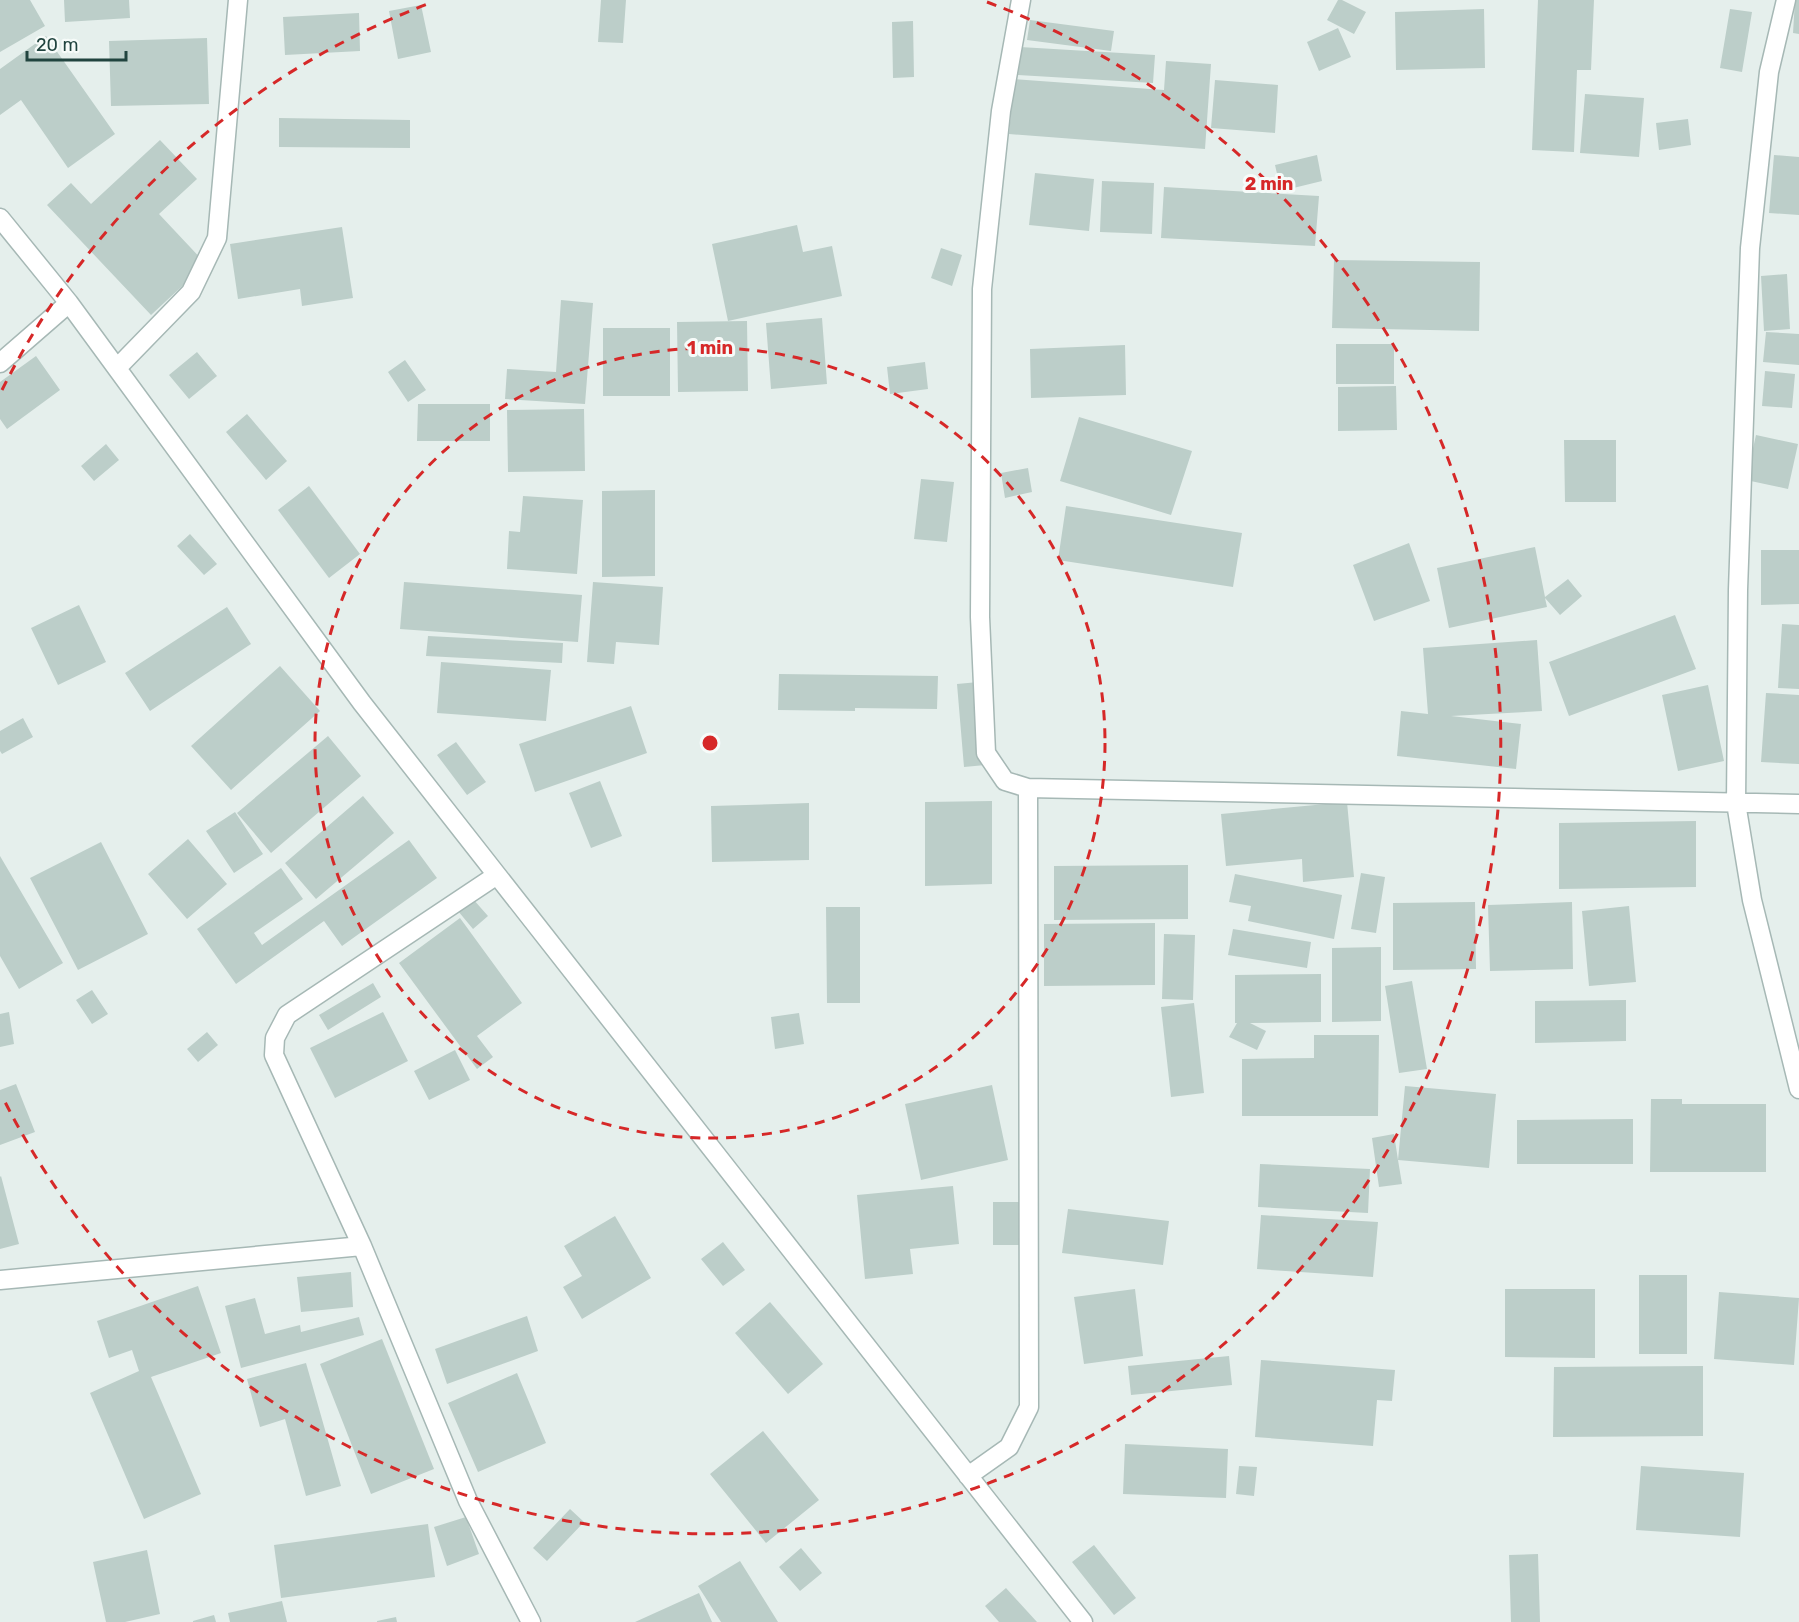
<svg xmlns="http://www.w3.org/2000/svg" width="1799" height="1622" font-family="Rubik,sans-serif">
<rect width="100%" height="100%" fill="#e5efec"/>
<path fill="#bccec9" d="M0,0H30L45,26L0,52Z
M64,0H129L130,18L65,22Z
M601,0H626L623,43L598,42Z
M1338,0H1342L1366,12L1354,34L1327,20Z
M1538,0H1594L1591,70H1577L1574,152L1532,150Z
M1795,0H1799V34L1793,33Z
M421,5L431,52L398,59L389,11Z
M1484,9L1485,68L1396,70L1395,12Z
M1730,9L1752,12L1742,72L1720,68Z
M359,13L360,51L285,55L283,17Z
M1030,20L1114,31L1111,51L1027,40Z
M913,21L914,77L893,78L892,22Z
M1338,28L1351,57L1319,71L1307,42Z
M46,36L115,134L68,168L21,100L0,115V69Z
M207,38L209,104L111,106L109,41Z
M1020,47L1155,55L1153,83L1018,75Z
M1166,61L1211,64L1205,149L1009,134L1014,79L1164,90Z
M1215,80L1278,85L1275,133L1211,128Z
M1585,94L1644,98L1639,157L1580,153Z
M279,118L410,120V148L279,147Z
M1688,119L1691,145L1659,150L1656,123Z
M160,140L197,179L159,214L206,264L151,315L47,205L71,183L91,204Z
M1317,155L1322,181L1281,191L1275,165Z
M1774,155L1799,157V215L1769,213Z
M1035,173L1094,179L1089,231L1029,225Z
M1102,181L1154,183L1152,234L1100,232Z
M1164,187L1319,196L1315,246L1161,238Z
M797,225L803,252L832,246L842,296L728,321L712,244Z
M342,227L353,298L302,306L300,289L238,299L230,244Z
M941,248L962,255L952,286L931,278Z
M1334,260L1480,262L1479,331L1332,328Z
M1787,274L1790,329L1764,331L1761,276Z
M561,300L593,303L585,404L505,399L507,369L556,372Z
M822,318L827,384L771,389L766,323Z
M747,321L748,391L678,392L677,322Z
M603,328H670V396H603Z
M1766,332L1799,334V365L1763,362Z
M1336,344H1394V384H1336Z
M1125,345L1126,395L1031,398L1030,349Z
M197,352L217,376L189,399L169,375Z
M36,356L60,390L7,429L0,419V382Z
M405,360L426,390L408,402L388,372Z
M925,362L928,389L890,394L887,367Z
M1765,371L1795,374L1792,408L1762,406Z
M1396,386L1397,430L1338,431V387Z
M418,404H490V441H417Z
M584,409L585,471L508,472L507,410Z
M247,414L287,461L266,480L226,432Z
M1079,417L1192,451L1171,515L1060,481Z
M1756,435L1798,444L1788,489L1746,480Z
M1564,440H1616V502H1565Z
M106,444L119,460L94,481L81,466Z
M1028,468L1032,492L1005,498L1001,473Z
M921,479L954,482L947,542L914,539Z
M309,486L360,554L329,578L278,510Z
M655,490V576L602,577V491Z
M523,496L583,500L577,574L507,569L509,531L520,532Z
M1066,506L1242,533L1233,587L1058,560Z
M190,534L217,564L204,575L177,546Z
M1409,543L1430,601L1374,621L1353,565Z
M1535,547L1545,597L1568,579L1582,596L1560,615L1545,598L1547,607L1449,628L1437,568Z
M1761,550H1799V604L1761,605Z
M404,582L582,595L578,642L400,629Z
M593,582L663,587L659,645L616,642L614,664L587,662Z
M79,605L106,662L58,685L31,628Z
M227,607L251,644L150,711L125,673Z
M1675,615L1696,669L1569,716L1549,662Z
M1782,624L1799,625V689L1778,688Z
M428,636L563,643L562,663L426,656Z
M1537,640L1542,711L1451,716L1521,724L1516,769L1397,756L1401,711L1428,714L1423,648Z
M441,662L551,670L546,721L437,713Z
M280,666L320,711L231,790L191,746Z
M779,674L938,676L937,709L855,708V711L778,710Z
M989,681L996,764L964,767L957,684Z
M1708,685L1724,761L1678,771L1662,695Z
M1766,693L1799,695V764L1761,762Z
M631,706L647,753L535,792L519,744Z
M23,718L33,737L2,754L0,751V731Z
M328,736L361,776L271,853L237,813Z
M456,742L486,782L467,795L437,755Z
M600,781L622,836L591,848L569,793Z
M363,796L394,833L316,899L285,863Z
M992,801V884L925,886V802Z
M1347,802L1354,877L1303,882L1302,859L1226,866L1221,814Z
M809,803V860L712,862L711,806Z
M235,812L263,854L234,873L206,831Z
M1696,821V887L1559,889V823Z
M188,839L227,884L187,919L148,874Z
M409,840L437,878L342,946L324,921L236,984L197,929L281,868L303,899L254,933L262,945Z
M101,842L148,934L78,970L30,878Z
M0,856L63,963L19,989L0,956Z
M1188,865V919L1054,920V866Z
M1361,873L1385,877L1376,933L1351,929Z
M1235,874L1342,895L1334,939L1248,921L1251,906L1229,902Z
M473,899L488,916L473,929L458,911Z
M1475,902L1476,969L1393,970V903Z
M1572,902L1573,969L1490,971L1488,905Z
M1629,906L1636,982L1589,986L1582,911Z
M826,907H860V1003H827Z
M460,918L522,1003L477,1036L493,1057L477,1069L399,963Z
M1155,923V985L1044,986V924Z
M1233,929L1311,942L1307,968L1228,955Z
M1164,934L1195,935L1193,1000L1162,999Z
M1381,947V1021L1332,1022V948Z
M1321,974V1022L1250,1023L1266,1031L1257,1050L1229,1037L1237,1023H1235V975Z
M1412,981L1427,1069L1399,1073L1385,986Z
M373,983L381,997L328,1030L319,1015Z
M92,990L108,1014L92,1024L76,1000Z
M1626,1000V1041L1535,1043V1001Z
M1194,1003L1204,1093L1171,1097L1161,1007Z
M9,1012L14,1044L0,1047V1014Z
M383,1012L408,1061L335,1098L310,1048Z
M799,1013L804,1044L775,1049L771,1017Z
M207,1032L218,1045L198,1062L187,1049Z
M1314,1035H1379L1378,1116H1242V1059L1314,1058Z
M455,1050L470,1080L429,1100L414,1071Z
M16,1084L35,1132L0,1145V1090Z
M992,1085L1008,1160L921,1180L905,1104Z
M1405,1086L1496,1094L1489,1168L1398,1160L1402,1184L1379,1187L1372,1138L1394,1134L1398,1160Z
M1651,1099H1682V1104H1766V1172H1650Z
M1633,1119V1164H1517V1120Z
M1260,1164L1370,1169L1368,1213L1258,1207Z
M1,1176L19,1244L0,1249V1177Z
M953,1186L959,1244L910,1249L913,1274L865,1279L857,1195Z
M993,1202H1022V1245H993Z
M1068,1209L1169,1221L1163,1265L1062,1253Z
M1261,1215L1378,1222L1373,1277L1257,1269Z
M615,1216L651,1278L582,1319L563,1287L582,1276L564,1246Z
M723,1242L745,1270L723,1286L701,1259Z
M351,1272L353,1307L301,1312L297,1277Z
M1639,1275H1687V1354H1639Z
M198,1286L221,1353L151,1377L201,1494L144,1519L90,1393L139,1371L132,1350L109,1358L97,1321Z
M1135,1289L1143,1356L1084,1364L1074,1297Z
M1505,1289H1595V1358L1505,1357Z
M1719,1292L1799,1298L1794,1365L1714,1359Z
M255,1298L265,1334L300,1325L301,1332L359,1317L364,1335L241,1368L225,1306Z
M770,1302L823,1364L788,1394L735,1333Z
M527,1316L538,1351L447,1384L435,1349Z
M382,1339L434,1469L371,1494L320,1364Z
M1229,1356L1232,1385L1131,1395L1128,1366Z
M1261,1360L1395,1370L1392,1401L1377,1400L1373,1446L1255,1437Z
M306,1363L341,1486L306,1496L285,1419L260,1427L247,1379Z
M1703,1366V1436L1553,1437L1554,1367Z
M517,1373L546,1443L478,1472L448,1403Z
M763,1431L819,1500L766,1543L710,1474Z
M1125,1444L1228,1449L1226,1498L1123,1494Z
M1239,1466L1257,1467L1254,1496L1236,1494Z
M1641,1466L1744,1473L1740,1537L1636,1530Z
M570,1509L584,1522L547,1561L533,1548Z
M466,1517L479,1554L447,1566L434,1527Z
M428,1524L435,1577L281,1598L274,1545Z
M1094,1545L1136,1598L1114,1615L1072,1562Z
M801,1548L822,1573L800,1591L779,1567Z
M147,1550L160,1614L125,1622H106L93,1562Z
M1538,1554L1540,1622H1511L1509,1555Z
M740,1561L778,1622H721L698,1586Z
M1006,1588L1037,1622H999L985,1606Z
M699,1593L712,1622H635Z
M282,1601L287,1622H230L228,1613Z
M214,1615L216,1622H193V1621Z
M396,1617L397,1622H377V1621Z"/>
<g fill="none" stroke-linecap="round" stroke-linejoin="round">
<g stroke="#a6b8b5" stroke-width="21">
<path id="minor" d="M1021,0L1001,111L982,289L980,617L986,753L1005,781L1028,788
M1786,0L1769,72L1750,248L1738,590L1736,803L1752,900L1799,1089
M0,218L69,303L362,703L1083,1622
M0,363L69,303
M117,368L191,292L217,238L238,0
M497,875L287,1015L275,1038L274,1055L362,1246L468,1501L531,1622
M0,1280L362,1246
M968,1476L1009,1447L1029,1407L1028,788L1799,804"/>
</g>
<use href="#minor" stroke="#fff" stroke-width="18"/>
</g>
<g fill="none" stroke="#d62828" stroke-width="3" stroke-dasharray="10 8">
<circle cx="710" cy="743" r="395"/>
<path d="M2 390A791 791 0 0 1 433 2M987 2A791 791 0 1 1 2 1096"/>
</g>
<circle cx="710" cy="743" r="9" fill="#d62828" stroke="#f6fbf9" stroke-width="3"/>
<g font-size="18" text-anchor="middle" font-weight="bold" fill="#d62828" stroke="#f6fbf9" stroke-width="6" stroke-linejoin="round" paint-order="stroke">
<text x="1269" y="190">2 min</text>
<text x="710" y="354">1 min</text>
</g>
<path d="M27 51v9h99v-9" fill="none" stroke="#21443f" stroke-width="3"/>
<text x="36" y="51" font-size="18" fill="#21443f" stroke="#f6fbf9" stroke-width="4.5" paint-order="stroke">20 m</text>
</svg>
